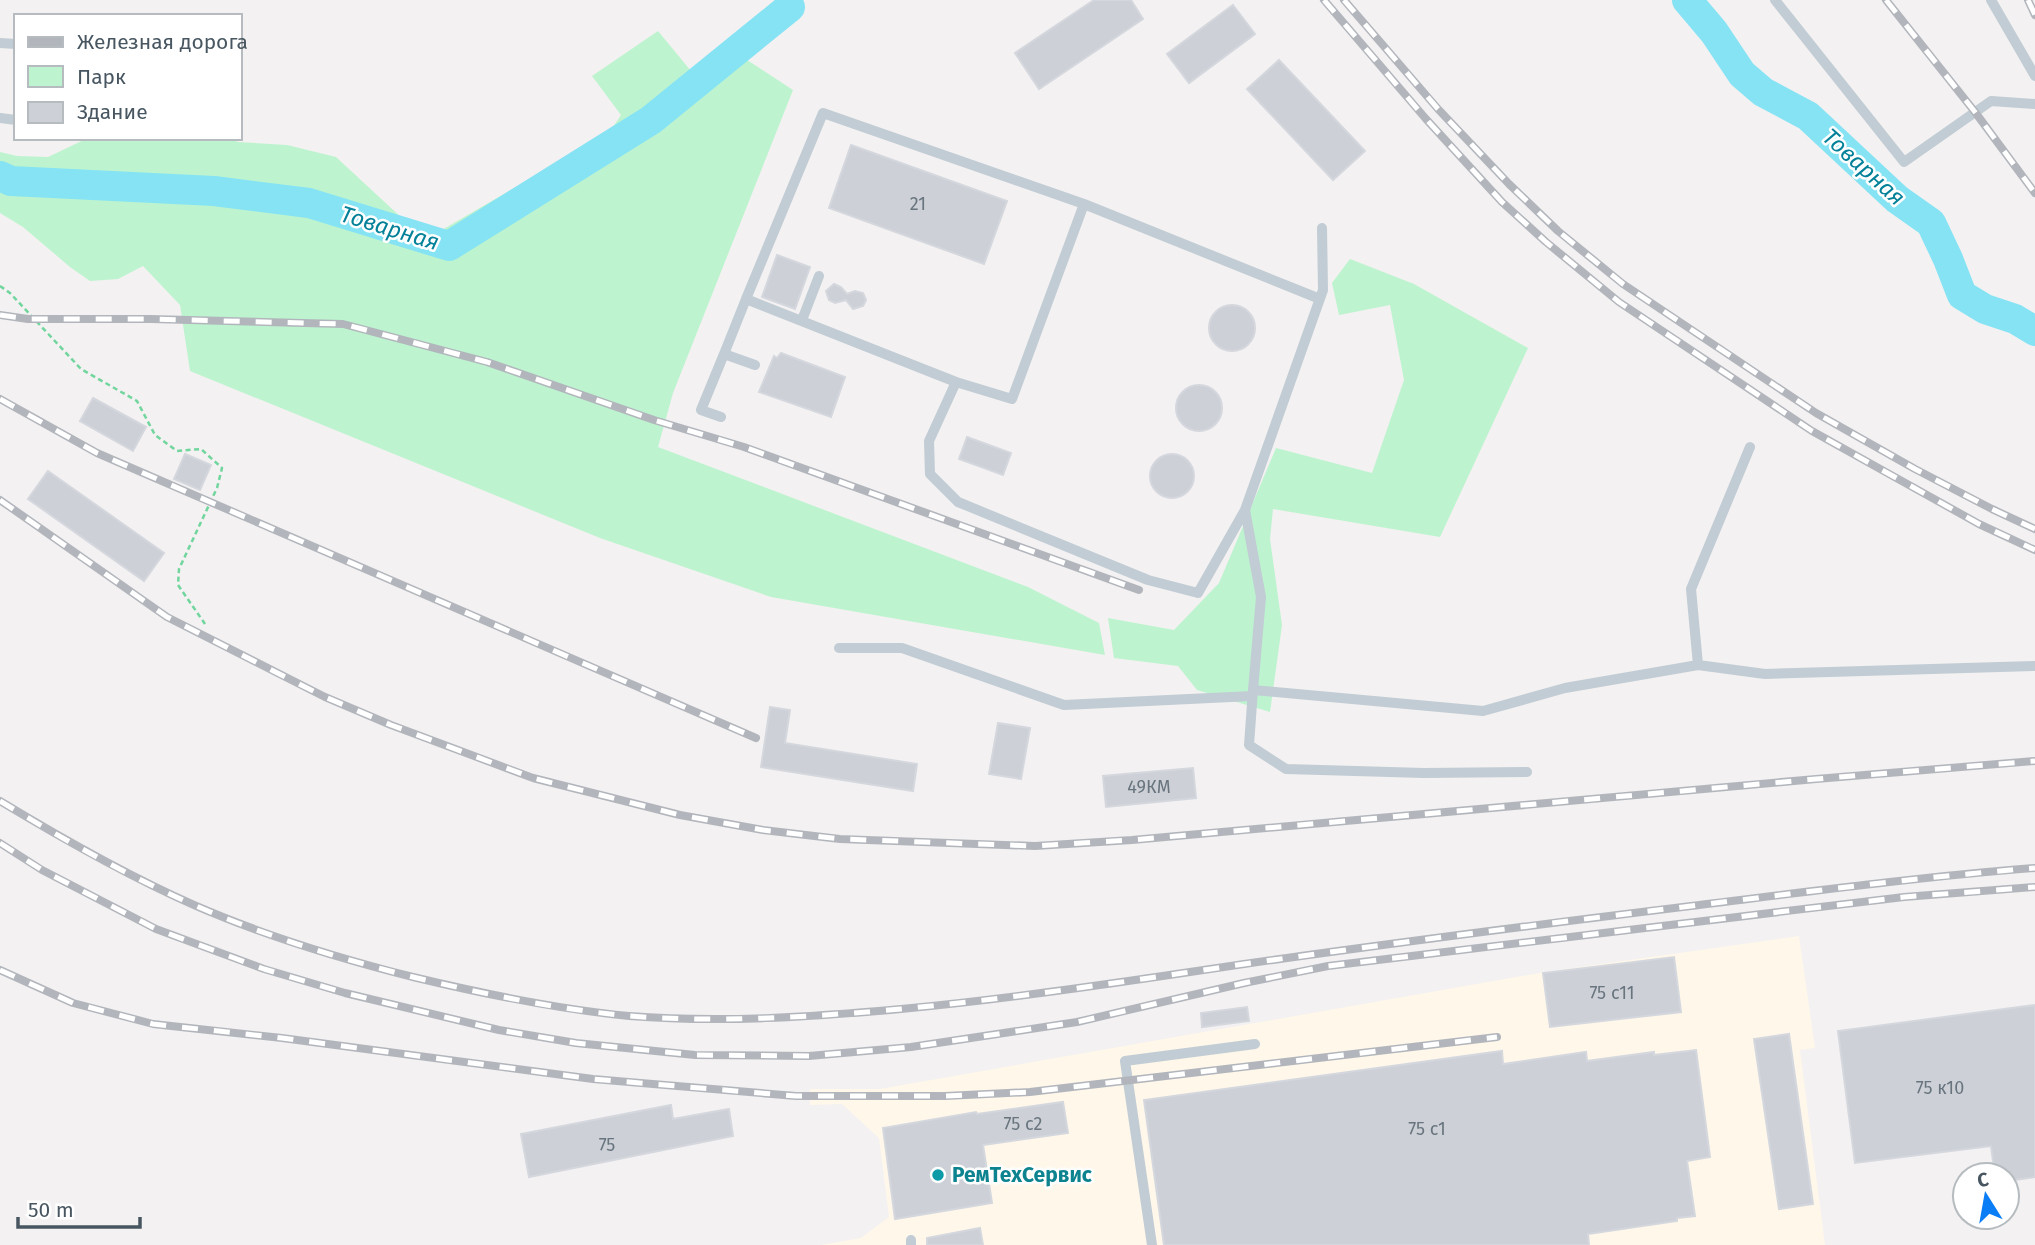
<svg xmlns="http://www.w3.org/2000/svg" width="2035" height="1245" font-family="'Fira Sans',sans-serif">
<rect width="100%" height="100%" fill="#f3f1f1"/>
<path fill="#fef7ea" d="M1799,936L1815,1048L1800,1050L1825,1245H821L861,1238L889,1217L879,1138L842,1104L810,1105V1089H880L1545,972Z"/>
<path fill="#bdf4cf" d="M658,31L691,71L724,45L793,90L673,393L658,447L1028,587L1099,623L1105,655L771,597L600,538L190,371L180,305L143,266L118,279L90,281L70,267L23,227L0,213V152L17,156L48,157L88,138H228L238,142L287,145L336,157L404,220L440,231L609,133L621,115L592,76Z
M1350,259L1414,284L1528,348L1440,537L1273,509L1270,539L1282,625L1270,712L1197,690L1178,666L1114,658L1108,618L1174,630L1219,583L1276,448L1372,473L1404,380L1390,305L1339,315L1332,283Z"/>
<g fill="none" stroke-linecap="round" stroke-linejoin="round">
<path stroke="#86e3f4" stroke-width="30" d="M1687,0L1714,32L1742,74L1763,92L1808,116L1897,199L1931,223L1948,259L1962,295L1985,309L2015,319L2035,331
M0,176L11,181L214,191L309,203L449,246L651,120L790,7"/>
</g>
<path fill="#cdd0d6" stroke="#d4d7dd" stroke-width="2" d="M1094,0H1131L1143,19L1039,89L1015,53Z
M1233,5L1255,34L1189,83L1167,54Z
M1279,60L1365,151L1333,180L1247,89Z
M851,145L1007,201L984,264L829,208Z
M777,255L810,267L795,309L762,297Z
M834,284L841,287L847,294L855,291L863,293L866,300L863,306L853,309L846,300L835,303L829,300L826,291Z
M1209 328a23 23 0 1 1 46 0a23 23 0 1 1-46 0Z
M781,353L845,377L831,417L759,392L774,356L777,358Z
M1176 408a23 23 0 1 1 46 0a23 23 0 1 1-46 0Z
M93,398L146,427L133,451L80,421Z
M967,437L1011,453L1003,475L959,459Z
M1150 476a22 22 0 1 1 44 0a22 22 0 1 1-44 0Z
M185,454L211,465L200,490L174,479Z
M48,471L164,553L144,581L28,499Z
M770,707L790,710L785,743L917,764L913,791L761,767Z
M998,723L1030,728L1021,779L989,774Z
M1193,768L1196,798L1106,807L1103,776Z
M1674,957L1681,1012L1550,1027L1543,973Z
M2035,1005V1177L2007,1181V1175H1995L1991,1146L1855,1163L1838,1031Z
M1247,1007L1249,1021L1202,1027L1201,1013Z
M1789,1034L1813,1204L1779,1209L1754,1039Z
M1696,1050L1710,1157L1687,1161L1695,1216L1677,1218V1221L1588,1234L1589,1245H1164L1144,1100L1502,1051L1503,1064L1586,1052L1587,1061L1654,1052V1055Z
M1063,1102L1068,1133L983,1145L992,1203L895,1219L883,1128L976,1112L977,1114Z
M671,1105L673,1119L729,1109L733,1136L529,1177L521,1134Z
M980,1228L983,1245H927V1238Z"/>
<g fill="none" stroke-linecap="round" stroke-linejoin="round">
<path stroke="#71d59e" stroke-width="2.5" stroke-dasharray="5 3.5" stroke-linecap="butt" d="M0,286L10,293L81,369L137,401L155,435L177,451L201,449L222,468L217,488L179,569L178,585L205,624"/>
<path stroke="#c1ccd4" stroke-width="10" d="M1775,0L1904,162L1991,101L2035,104
M1991,0L2035,76
M0,43L16,44
M0,118L16,120
M1322,228L1323,290L1245,510L1261,597L1253,690L1483,711L1565,688L1698,665L1691,589L1750,447
M746,299L724,354L755,365
M802,320L819,276
M956,382L746,299L823,113L1084,204
M721,417L701,410L724,354
M1245,510L1198,593L1148,580L958,502L930,474L929,441L956,382L1012,399L1084,204L1320,299
M839,648H902L1064,705L1252,696
M1698,665L1765,674L2035,666
M1253,690L1249,745L1286,769L1424,773L1527,772
M911,1240V1245
M1152,1245L1125,1061L1255,1044"/>
<g stroke="#b2b6bc" stroke-width="8">
<path id="rail" d="M1324,0L1426,119L1502,202L1546,242L1619,302L1812,431L1979,524L2035,550
M1344,0L1438,109L1509,184L1558,231L1623,284L1816,413L1915,469L1992,509L2035,529
M1886,0L1975,112L2035,193
M2028,0L2035,15
M0,315L28,319H151L343,324L487,362L654,420L744,447L1139,590
M0,399L97,453L756,738
M0,500L167,617L325,697L391,725L533,778L680,815L763,830L840,839L1035,846L1132,840L1816,779L2035,761
M0,801C63,839 126,875 194,905C265,936 338,958 413,977C484,994 556,1009 629,1016C720,1023 811,1017 901,1009C1016,998 1130,981 1244,964C1393,943 1542,924 1691,906C1806,892 1920,877 2035,868
M0,843L42,870L156,929L264,969L345,993L499,1030L576,1043L695,1055L809,1056L911,1047L1077,1022L1244,983L1328,966L1904,897L2035,887
M0,970L73,1003L153,1024L282,1038L593,1079L796,1096H945L1030,1092L1497,1037"/>
</g>
<use href="#rail" stroke="#fff" stroke-width="5" stroke-dasharray="16" stroke-linecap="butt"/>
</g>
<circle fill="#0f9aa8" stroke="#fff" stroke-width="2.5" cx="938" cy="1175" r="7"/>
<g text-anchor="middle" stroke-width="5" stroke-linejoin="round" paint-order="stroke">
<g font-size="18" fill="#68747e">
<text x="918" y="210">21</text>
<text x="1149" y="793">49КМ</text>
<text x="1612" y="999">75 с11</text>
<text x="1940" y="1094">75 к10</text>
<text x="1023" y="1130">75 с2</text>
<text x="1427" y="1135">75 с1</text>
<text x="607" y="1151">75</text>
</g>
<g font-size="21" font-weight="bold" fill="#0d838f" stroke="#fff" text-anchor="start">
<text x="952" y="1182">РемТехСервис</text>
</g>
<g font-size="23" font-style="italic" fill="#038198" stroke="#fff">
<text transform="translate(1864 167) rotate(42)" y="8">Товарная</text>
<text transform="translate(390 228) rotate(17)" y="8">Товарная</text>
</g>
</g>
<rect x="14" y="14" width="228" height="126" fill="#ffffff" stroke="#b5bbbf" stroke-width="2"/>
<rect x="28" y="37" width="35" height="10" fill="#b2b6bc" stroke="#b5bbbf" stroke-width="2"/>
<text x="77" y="49" font-size="21" fill="#475660">Железная дорога</text>
<rect x="28" y="66" width="35" height="21" fill="#bdf4cf" stroke="#b5bbbf" stroke-width="2"/>
<text x="77" y="84" font-size="21" fill="#475660">Парк</text>
<rect x="28" y="102" width="35" height="21" fill="#cdd0d6" stroke="#b5bbbf" stroke-width="2"/>
<text x="77" y="119" font-size="21" fill="#475660">Здание</text>
<g transform="translate(1986 1196) rotate(349)"><circle r="33" fill="#ffffff" stroke="#b5bbbf" stroke-width="2"/>
<path d="M0-5L12 26L0 18L-12 26Z" fill="#087df6"/>
<text y="-10" font-size="19" font-weight="bold" text-anchor="middle" fill="#475660">С</text>
</g>
<path d="M18 1217v10h122v-10" fill="none" stroke="#475660" stroke-width="3.5"/>
<text x="28" y="1217" font-size="21" fill="#475660" stroke="#ffffff" stroke-width="5" paint-order="stroke">50 m</text>
</svg>
